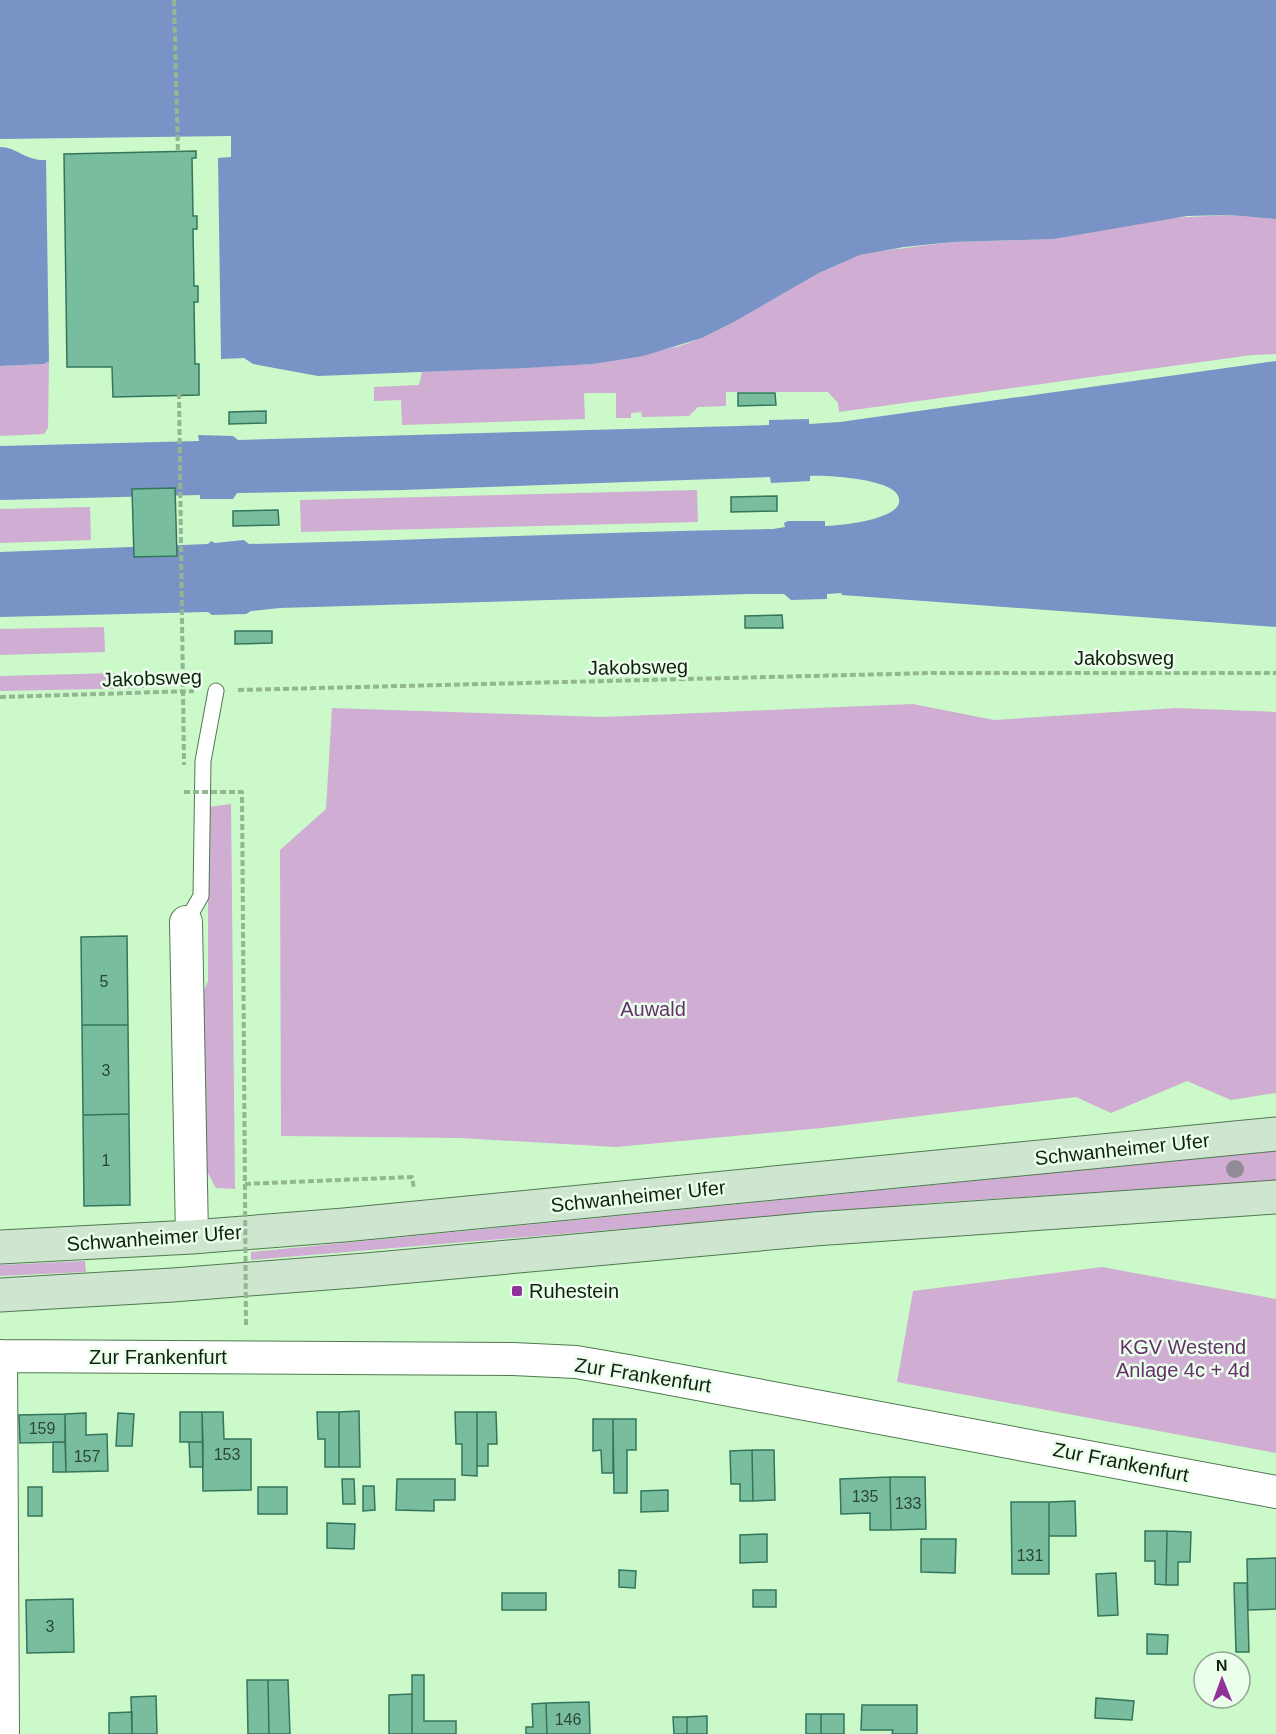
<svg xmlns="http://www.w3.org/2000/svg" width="1276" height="1734" font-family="Arial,sans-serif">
<rect width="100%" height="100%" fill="#cbf9ca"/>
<path fill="#d0add2" d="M1230,215L1276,219V354L1252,355L839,412L838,403L828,392H726V406L698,407L689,416L642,417L641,412L631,413V418H616V393H584L585,419L402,425L401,400L374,401V387L419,385L422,372L593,364L680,346L702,338L734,322L819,273L860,255L881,251L953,242L1054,239L1169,218Z
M49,361L48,428L44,434L0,436V366L44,364Z
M697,490L698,522L301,532L300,500Z
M90,507L91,540L0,543V509Z
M104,627L105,652L0,655V629Z
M116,673L125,683L144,682V688L0,691V676Z
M913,704L994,720L1176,708L1276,712V1093L1231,1100L1187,1081L1111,1113L1076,1097L822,1128L616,1147L460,1138L281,1136L280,850L326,809L332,708L603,717Z
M231,804L235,1189L216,1188L197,1153L191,1020L208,981V807Z
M1276,1151V1181L944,1202L251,1260V1252Z
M85,1261L86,1272L0,1276V1265Z
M1102,1267L1276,1299V1453L897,1382L913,1291Z"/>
<path fill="#7a93c6" d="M0,0H1276V219L1230,215L1187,216L1054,239L953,242L904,247L860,255L819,273L734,322L702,338L643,356L593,364L525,368L318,376L253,364L244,358L221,359L218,158L231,157V136L0,139Z
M0,147C17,147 25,161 46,160L49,361L44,364L0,366Z
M1276,361V627L842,595L841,593L827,594V599L791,600L784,594H750L280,608L251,611L246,614L212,615L208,612L0,617V552L208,544L211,541L215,543L244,540L249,544C424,540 598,532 773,529L785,527L784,523L788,521H825V526C838,526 913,519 897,494C887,479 828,475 810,476V481L771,483L770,477L402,490L237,493L233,499H200V495L0,500V446L199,441L198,435L233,436L238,440L769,425V420L809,419V424L840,422Z"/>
<path fill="#79bd9f" stroke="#35755b" stroke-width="1.5" d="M196,151V158H192L193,216H197V229H193L194,286H198V302H194L195,364H199V395L113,397L112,367H67L64,154Z
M738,393H775L776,405L738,406Z
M266,411V423L229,424V412Z
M175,488L177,556L134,557L132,489Z
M777,496V511L731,512V497Z
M278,510L279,525L233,526V511Z
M782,615L783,628H745V616Z
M235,631H272V643L235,644Z
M127,936L128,1025H82L81,937Z
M82,1025H128L129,1114L83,1115Z
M129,1114L130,1205L84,1206L83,1115Z
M359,1411L360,1467H339V1412Z
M180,1412H202L203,1442H180Z
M202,1412H223L224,1439H251V1490L203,1491Z
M317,1412H339V1467H325V1439H318Z
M455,1412H477V1476L462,1475V1444H456Z
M477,1412H496L497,1444H488V1466H477Z
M86,1413V1435L107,1434L108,1471L66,1472L65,1414Z
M118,1413L134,1414L132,1446H116Z
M65,1414V1442L20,1443L19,1415Z
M593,1419H613V1473H602L601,1450L593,1451Z
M613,1419H636V1450H627V1493H614Z
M53,1442H65L66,1472H53Z
M189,1442H203V1467H190Z
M752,1450H774L775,1500L753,1501Z
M752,1450L753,1501H740V1484H731L730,1451Z
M890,1477L891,1530H870V1513L841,1514L840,1479Z
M890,1477H925L926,1529L891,1530Z
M342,1479H354L355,1504H343Z
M397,1479H455V1500H434V1511L396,1510Z
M363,1486H374L375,1510L363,1511Z
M28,1487H42V1516H28Z
M258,1487H287V1514H258Z
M668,1490V1511L641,1512V1491Z
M1075,1501L1076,1536H1049V1502Z
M1011,1502H1049V1574H1012Z
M327,1523L355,1524L354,1549L327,1548Z
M1145,1531H1167L1166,1585L1155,1584V1561H1145Z
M1167,1531L1191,1532L1190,1562H1178V1585H1166Z
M767,1534V1562L740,1563V1535Z
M921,1539H956L955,1573L921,1572Z
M1276,1558V1609L1248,1610L1247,1559Z
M619,1570L636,1571L635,1588L619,1587Z
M1116,1573L1118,1615L1098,1616L1096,1574Z
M1234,1583H1247L1249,1652H1236Z
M753,1590H776V1607H753Z
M502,1593H546V1610H502Z
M73,1599L74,1652L27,1653L26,1600Z
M1147,1634L1168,1635L1167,1654H1147Z
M412,1675H424V1721H456V1734H412Z
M247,1680H268L269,1734H248Z
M268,1680H288L290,1734H269Z
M412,1694V1734H389V1695Z
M156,1696L157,1734H132L131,1697Z
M1096,1698L1134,1701L1132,1720L1095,1718Z
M589,1702L590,1734H547L546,1703Z
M546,1703L547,1734H526V1727H533L532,1704Z
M862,1705H917V1734H892L893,1730H861Z
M132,1712V1734H109V1713Z
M806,1714H821V1734H806Z
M821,1714H844V1734H821Z
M707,1716V1734H687V1717Z
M673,1717H687V1734H674Z"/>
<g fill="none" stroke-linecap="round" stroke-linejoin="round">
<g stroke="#507950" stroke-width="17">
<path id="lane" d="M186,922L201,896L203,761L216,691"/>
</g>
<g stroke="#507950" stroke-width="34">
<path id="street" d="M186,922L192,1237
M0,1356L513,1359L576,1362L628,1371L1276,1492
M1,1356L3,1734"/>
</g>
<g stroke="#507950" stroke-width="35">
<path id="secondary" d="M0,1247L192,1237L344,1225L1276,1134
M0,1295L173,1285L366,1270L814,1229L1276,1197"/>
</g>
<path stroke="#92b791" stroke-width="4" stroke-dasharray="6 3" stroke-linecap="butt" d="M174,0L178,153
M238,690L932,673H1276
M0,697L194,691
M245,1184L412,1177L414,1189"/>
<use href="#lane" stroke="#fff" stroke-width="15"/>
<use href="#street" stroke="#fff" stroke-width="32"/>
<use href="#secondary" stroke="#cee5cf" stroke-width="33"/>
<path stroke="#92b791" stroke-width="4" stroke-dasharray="6 3" stroke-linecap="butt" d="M179,393L184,765
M184,792H242L246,1327"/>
</g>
<circle fill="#938b96" cx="1235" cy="1169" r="9"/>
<rect fill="#913199" stroke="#ebfeeb" stroke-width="2" x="511" y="1285" width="12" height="12" rx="3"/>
<g text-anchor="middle" stroke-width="5" stroke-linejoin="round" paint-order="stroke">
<g font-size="16" fill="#2a4834">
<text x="104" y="987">5</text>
<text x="106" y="1076">3</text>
<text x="106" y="1166">1</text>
<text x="42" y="1434">159</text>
<text x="227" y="1460">153</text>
<text x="87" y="1462">157</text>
<text x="865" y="1502">135</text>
<text x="908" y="1509">133</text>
<text x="1030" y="1561">131</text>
<text x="50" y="1632">3</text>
<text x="568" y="1725">146</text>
</g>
<g font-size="20" fill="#102110" stroke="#ebfeeb">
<text x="1124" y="665">Jakobsweg</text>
<text transform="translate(638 667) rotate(-1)" y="7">Jakobsweg</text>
<text transform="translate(152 678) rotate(-2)" y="7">Jakobsweg</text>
<text transform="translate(1122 1149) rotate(-6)" y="7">Schwanheimer Ufer</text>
<text transform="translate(638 1196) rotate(-6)" y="7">Schwanheimer Ufer</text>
<text transform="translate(154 1238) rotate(-4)" y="7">Schwanheimer Ufer</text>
<text x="158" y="1364">Zur Frankenfurt</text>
<text transform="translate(643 1375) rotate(9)" y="7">Zur Frankenfurt</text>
<text transform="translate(1121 1462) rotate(11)" y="7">Zur Frankenfurt</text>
</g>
<g font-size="20" fill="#66316b" stroke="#ebfeeb">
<text x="653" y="1016">Auwald</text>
<text x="1183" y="1354">KGV Westend<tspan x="1183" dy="23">Anlage 4c + 4d</tspan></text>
</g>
<g font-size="20" fill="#102110" stroke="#ebfeeb" text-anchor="start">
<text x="529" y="1298">Ruhestein</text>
</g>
</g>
<g transform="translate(1222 1680) rotate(359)"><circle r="28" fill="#ebfeeb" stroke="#93a693" stroke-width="1.5"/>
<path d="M0-4.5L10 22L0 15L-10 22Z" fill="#913199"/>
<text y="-9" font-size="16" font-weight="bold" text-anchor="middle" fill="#102110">N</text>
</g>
</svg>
